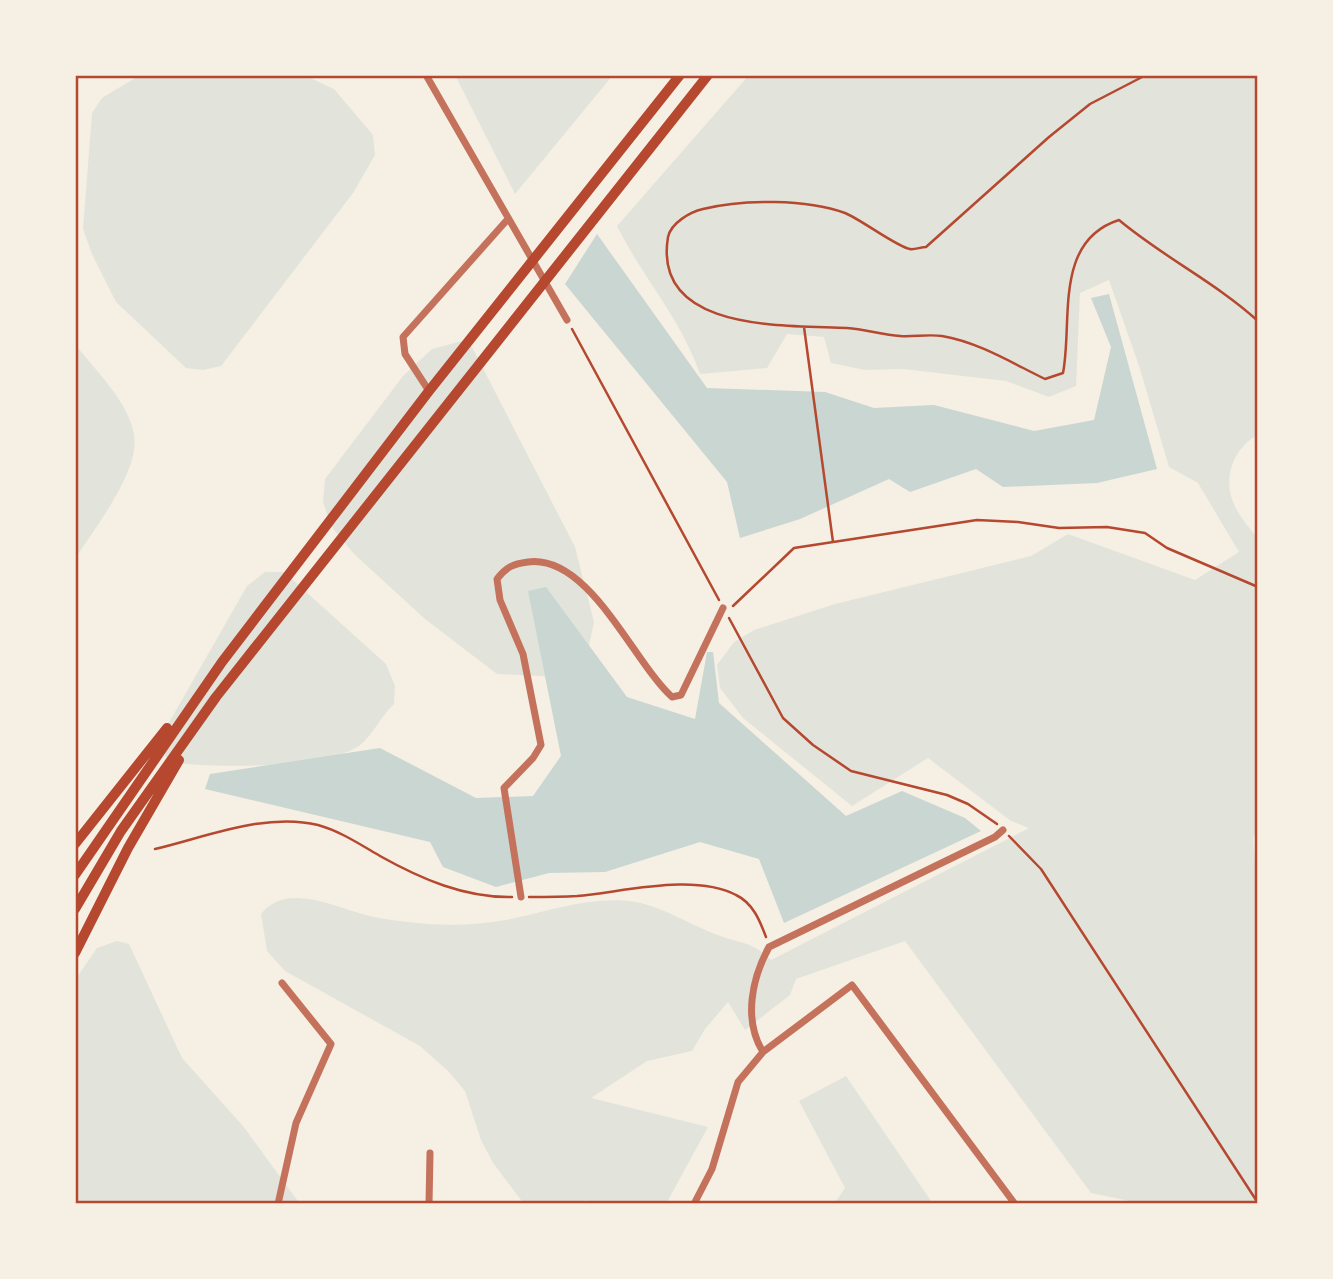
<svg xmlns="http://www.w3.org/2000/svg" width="1333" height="1279" font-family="'DejaVu Sans',sans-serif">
<rect width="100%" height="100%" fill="#f6efe4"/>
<path fill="#e2e4dc" d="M140,75H304L334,89L373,135L375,155L353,193L221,366L203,370L186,368L116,302L92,254L83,229L92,113L102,98Z
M455,75H613L515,194Z
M749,75H1258V435C1234,447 1223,477 1233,502C1238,515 1249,527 1258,539V825L1253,838L1258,906V1204H1144L1091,1193L905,941L796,979L790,995L745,1030L728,1002L705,1029L692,1051L647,1061L591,1098L708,1127L666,1204H591L586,1200L578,1204H524L493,1163L481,1140L465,1091L448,1071L420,1046L285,971L267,951L261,914C288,880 339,910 374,917C417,925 462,928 506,920C547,912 593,895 636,902C660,906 692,925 715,934C739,944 751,940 771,960L1029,828L1011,821L928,758L852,806L743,718L720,688L717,665L734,642L754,630L835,604L1031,556L1068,534L1195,580L1239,552L1198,483L1169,467L1139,366L1109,280L1080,293L1076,386L1049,397L1006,381L903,369L865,370L831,363L824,337L787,334L767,368L700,374C681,319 643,278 617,226Z
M462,341L472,347L575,547L594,622L588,650L560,677L497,674L425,619L354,554L331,526L323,502L325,479L403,376L432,349Z
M75,344C95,370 128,401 134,434C141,470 94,529 75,559Z
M265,572H284L386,664L395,686L394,704C381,716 372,736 360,745C327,770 209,768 168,762L159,742L167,726L247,586Z
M117,941L129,944L182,1058L243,1126L300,1204H75V980L97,948Z
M846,1076L933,1204H834L845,1188L799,1101Z"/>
<path fill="#c9d6d2" d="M597,234L707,388L825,392L874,408L934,405L1034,431L1094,420L1111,347L1091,298L1109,294L1157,469L1097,483L1003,487L976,469L910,492L889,479L800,519L740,538L727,482L565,284Z
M546,587L627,697L695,719L707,652H713L719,703L846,816L902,791L965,818L981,831L784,923L759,859L700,842L605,872L549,873L496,887L443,867L430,842L205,789L210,774L380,748L476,798L533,796L561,756L528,591Z"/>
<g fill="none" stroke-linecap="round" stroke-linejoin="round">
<path stroke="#b5482f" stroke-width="2.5" d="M1146,75L1090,104L1049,137L926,247C921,247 914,250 910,249C897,247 862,220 845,213C807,199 743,199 703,209C690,212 671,223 668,237C652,333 787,325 847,328C865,329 882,335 900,336C914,337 928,334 942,336C978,342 1012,363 1045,379L1063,373C1073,322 1053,241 1119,220C1163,257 1215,282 1258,321
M804,327L833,542
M572,329L719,600
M733,606L794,548L977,520L1018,522L1059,528L1107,527L1145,533L1167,548L1258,587
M729,618L783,718L813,745L851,771L947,795L968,804L997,824
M1009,836L1041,869L1258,1203
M155,849C206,837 266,812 318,825C340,831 361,845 380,856C421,879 465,898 512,897
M529,897C545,897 561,897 577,896C623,892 694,873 736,895C753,903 760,921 766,937"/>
<path stroke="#c5725c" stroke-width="7" d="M426,75L567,320
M429,391L405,354L403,337L507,220
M521,897L504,788L533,758L541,745L523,654L500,600L497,579C506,567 513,564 528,562C589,554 634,663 672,697L681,695L723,608
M763,1052C743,1020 752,978 769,947L995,837L1003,830
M278,1204L296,1123L331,1044L282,983
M429,1204L430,1153
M694,1204L712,1169L738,1082L763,1052L852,985L1015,1204"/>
<path stroke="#b5482f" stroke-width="10" d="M75,844L167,728
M75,875L222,662L429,391L680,75
M75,909L121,831L216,697L708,75
M75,953L128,848L179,760"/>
</g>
<rect width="1333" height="1279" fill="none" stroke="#f6efe4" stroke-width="154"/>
<rect x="77" y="77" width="1179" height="1125" fill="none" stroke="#b5482f" stroke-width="2.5"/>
</svg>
